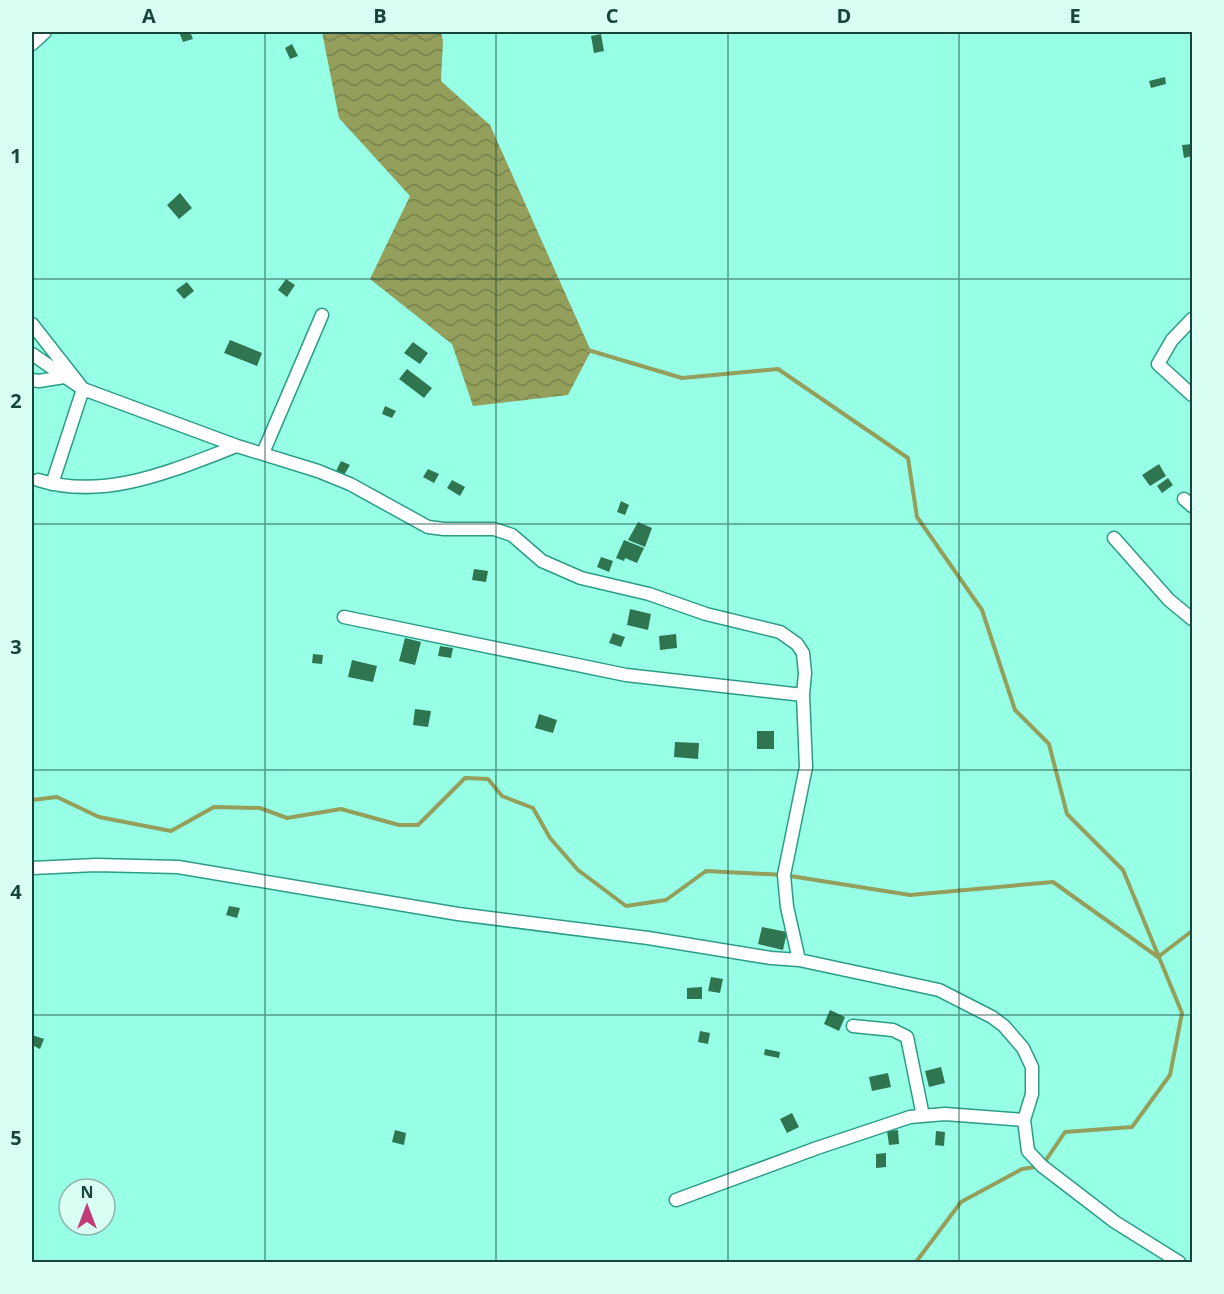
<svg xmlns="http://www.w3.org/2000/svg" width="1224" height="1294" font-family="'Open Sans',sans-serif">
<defs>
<pattern id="water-waves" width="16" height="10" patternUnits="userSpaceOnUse" patternTransform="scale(1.5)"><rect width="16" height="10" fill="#939f5a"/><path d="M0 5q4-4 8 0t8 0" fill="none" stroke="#77834c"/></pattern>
</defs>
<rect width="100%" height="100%" fill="#97ffe6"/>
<path fill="url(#water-waves)" d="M322,32H441L443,41L441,81L490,125L591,351L568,395L473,406L452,344L370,279L410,196L339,118Z"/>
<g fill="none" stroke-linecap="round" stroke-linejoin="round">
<path stroke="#939f5a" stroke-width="4" d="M588,350L682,378L778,369L908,458L917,517L982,610L1015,710L1049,744L1067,814L1123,870L1182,1013L1170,1075L1132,1127L1065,1132L1042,1166L1022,1169L961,1202L916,1262
M32,800L57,797L99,817L171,831L214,807L260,808L287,818L341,809L399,825H418L465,778L488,779L502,796L533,808L550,838L578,870L626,906L666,900L706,871L784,875L910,895L1053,882L1158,957L1192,931"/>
</g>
<path fill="#2f7550" d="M179,32H190L193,39L183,42Z
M601,34L604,51L594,53L591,36Z
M292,44L298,56L290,59L285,48Z
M1165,77L1166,84L1151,88L1149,81Z
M1192,144V156L1184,158L1182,145Z
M180,193L192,208L179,219L167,205Z
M286,279L295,285L287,297L278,290Z
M187,282L194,291L184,299L176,290Z
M230,340L262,353L257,366L224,353Z
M413,342L428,353L420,364L404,353Z
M407,369L432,388L424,398L399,379Z
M385,406L396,411L392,418L382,414Z
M341,461L350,465L344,475L336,471Z
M1159,464L1166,476L1150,486L1142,475Z
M428,469L439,474L434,483L423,477Z
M1168,478L1173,485L1162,493L1157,486Z
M452,480L465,487L460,496L447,488Z
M621,501L629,505L625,515L617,512Z
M638,522L652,528L645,547L628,540Z
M624,540L644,548L637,563L625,558L624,561L616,558Z
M601,557L613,561L609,572L597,567Z
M474,569L488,571L486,582L472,580Z
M630,609L651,614L648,630L627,625Z
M613,633L625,637L621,647L609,643Z
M676,634L677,648L660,650L659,636Z
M405,638L421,642L415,665L399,661Z
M440,646L453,648L451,658L438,656Z
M313,654L323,655L322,664L312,663Z
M352,660L377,666L373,682L348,677Z
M415,709L431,711L428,727L413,725Z
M539,714L557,720L553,733L535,728Z
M757,731H774V749H757Z
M675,742L699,743L698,759L674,757Z
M229,906L240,908L237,918L226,915Z
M762,927L787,932L783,950L758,944Z
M711,977L723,979L720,993L708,991Z
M702,987V999H687V988Z
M830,1010L845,1017L839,1031L824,1024Z
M700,1031L710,1033L708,1044L698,1042Z
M32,1035L44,1039L40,1049L32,1045Z
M765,1049L780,1052L779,1058L764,1055Z
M941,1067L945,1083L929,1087L925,1071Z
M888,1073L891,1087L872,1091L869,1077Z
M792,1113L799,1127L787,1133L780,1119Z
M395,1130L406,1133L404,1145L392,1142Z
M898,1130L899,1144L889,1145L887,1131Z
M936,1131L945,1132L944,1146L935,1145Z
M886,1153V1167L876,1168V1154Z"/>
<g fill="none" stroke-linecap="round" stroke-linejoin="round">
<g stroke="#2c9c87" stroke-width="15">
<path id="minor" d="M32,44L45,32
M1192,319L1172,340L1158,364L1192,395
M32,324L83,389L52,484
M32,354L83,389L237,446L318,471L350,484L428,527L444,529H494L512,535L542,561L581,578L649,594L706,614L780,632L797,644L803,653L805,673L803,695L806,767L784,875L787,907L799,960L939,990L992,1017L1004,1026L1023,1048L1032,1067V1094L1024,1120L1028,1151L1042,1166L1115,1222L1179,1262
M32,380L39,381L64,377
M263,453L322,315
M38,480C106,501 173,470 237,446
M1184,499L1192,506
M1114,538L1169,600L1192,619
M344,617L626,675L803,695
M32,868L96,865L178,867L458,914L648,938L771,958L799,960
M853,1026L893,1030L907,1037L923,1116
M676,1200L817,1148L910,1117L945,1114L1024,1120"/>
</g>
<use href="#minor" stroke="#fff" stroke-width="12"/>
</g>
<path fill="none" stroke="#18453b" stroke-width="1.5" stroke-opacity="0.55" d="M265,32V1262M496,32V1262M728,32V1262M959,32V1262M32,279H1192M32,524H1192M32,770H1192M32,1015H1192"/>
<rect width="1224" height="1294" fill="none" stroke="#d9fef4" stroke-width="66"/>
<g transform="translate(87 1207)"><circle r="28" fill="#d9fef4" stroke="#8cb4aa" stroke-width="1.5"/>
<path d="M0-4.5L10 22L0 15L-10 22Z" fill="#c23a77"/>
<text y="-9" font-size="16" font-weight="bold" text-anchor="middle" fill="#18453b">N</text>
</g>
<rect x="33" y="33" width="1158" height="1228" fill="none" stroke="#18453b" stroke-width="2"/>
<g font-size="20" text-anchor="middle" font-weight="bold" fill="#18453b">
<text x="149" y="23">A</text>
<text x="380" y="23">B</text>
<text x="612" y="23">C</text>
<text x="844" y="23">D</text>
<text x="1075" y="23">E</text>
<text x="16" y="163">1</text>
<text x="16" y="408">2</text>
<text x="16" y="654">3</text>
<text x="16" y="899">4</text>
<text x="16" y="1145">5</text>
</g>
</svg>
